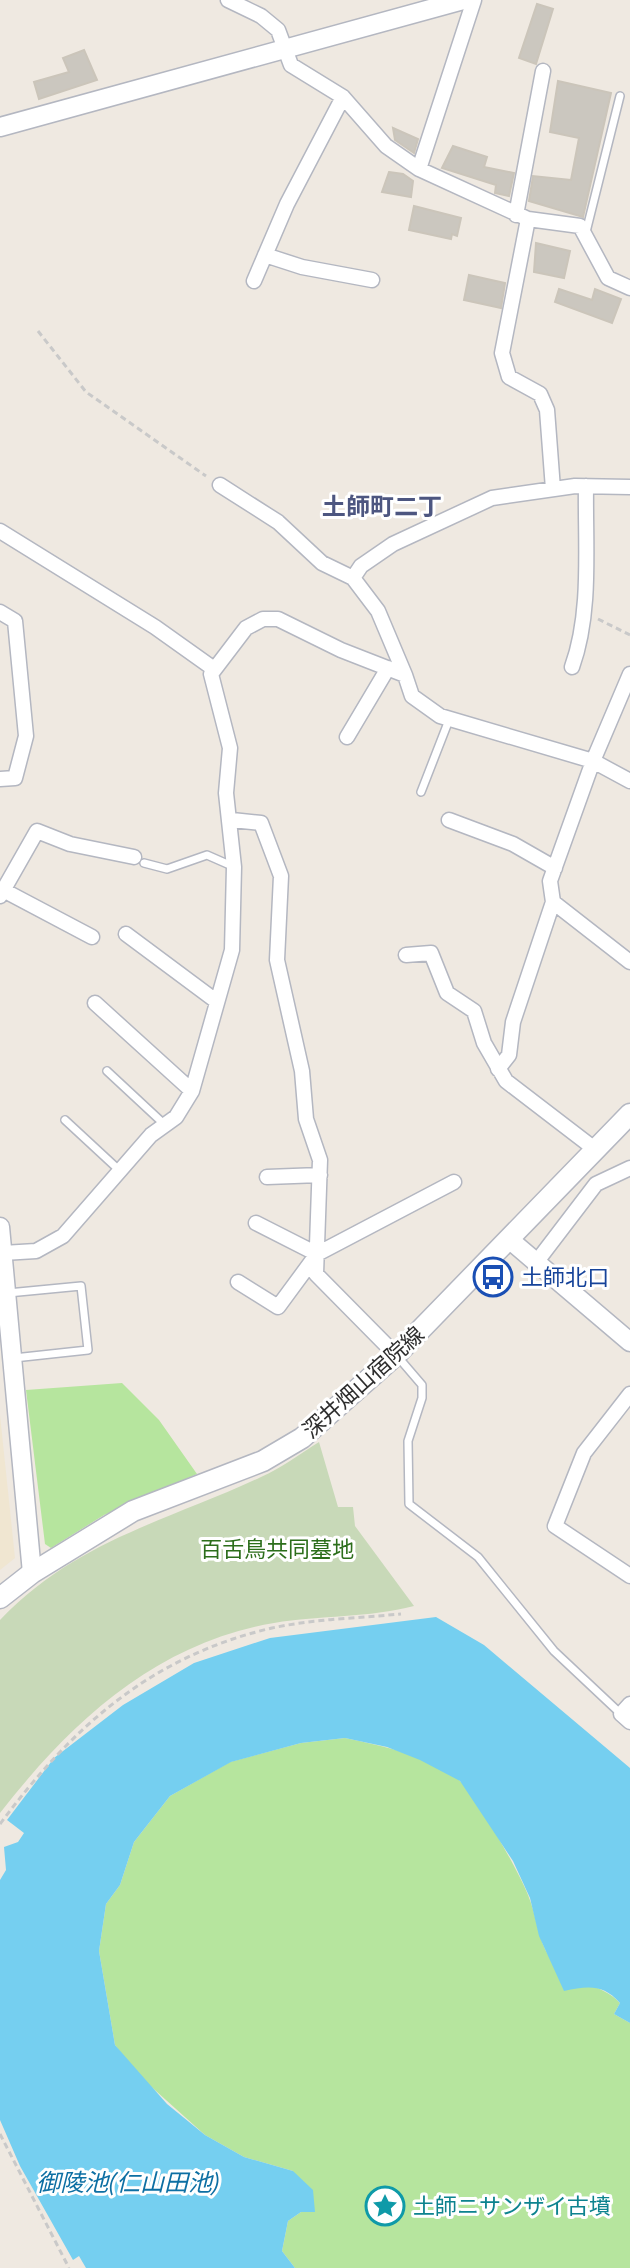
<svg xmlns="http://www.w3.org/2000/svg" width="630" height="2268" font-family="Ubuntu,'Noto Sans JP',sans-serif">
<rect width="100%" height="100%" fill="#efe9e1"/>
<path fill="#f0e6d1" d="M0,1415L15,1558L0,1570Z"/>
<path fill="#b6e59e" d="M122,1383L159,1420L197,1474L104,1515L51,1548L45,1544L26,1390Z
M345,1738C382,1746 429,1755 459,1780C476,1795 519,1872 528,1895C537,1916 537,1938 550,1958C566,1982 602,1983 620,2003L614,2014L630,2023V2268H295L282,2251L288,2221L301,2212L293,2171L244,2157L205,2135L137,2074L115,2045L99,1951L106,1904L120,1885L134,1842L170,1796L230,1762L301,1743Z"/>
<path fill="#c8d9b8" d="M319,1442L338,1507H353L355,1526L414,1606C369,1618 320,1615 274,1623C156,1643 71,1722 0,1813V1620C77,1540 165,1522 261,1477C281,1468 300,1454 319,1442Z"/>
<path fill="#75cff0" d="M436,1617L484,1645L630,1768V2023L614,2014L620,2003C603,1984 588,1986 564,1991L539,1936L530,1898L513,1861L460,1781L420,1760L387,1747L345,1738L301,1743L231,1762L170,1796L134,1842L120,1885L106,1904L99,1951L115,2045L167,2104L205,2135L244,2157L293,2171L313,2190L315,2212H301L288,2221L282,2251L295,2268H86L79,2256L73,2260L20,2166L0,2120V1880L6,1870L4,1847L18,1842L24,1833L7,1820L54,1758L123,1705L194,1663L270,1638Z"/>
<path fill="#cbc7bf" stroke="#cbc5ba" stroke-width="2" d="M537,4L553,9L536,64L519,58Z
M84,50L97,80L39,99L34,82L69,72L63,58Z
M558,81L611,93L583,217L529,201L533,176L571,180L579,138L550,132Z
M393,128L418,139L414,153L395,140Z
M453,146L487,157L484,167L514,173L509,196L495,193L496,185L442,168Z
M389,172L403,174L413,181L411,197L382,192Z
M414,206L461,218L457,236L452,234L451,239L409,230Z
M536,243L570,251L564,278L534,272Z
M469,275L505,283L501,308L464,300Z
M559,289L592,300L595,289L621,299L612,323L555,302Z"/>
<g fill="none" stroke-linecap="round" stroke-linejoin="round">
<g stroke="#b4b7c1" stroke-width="10">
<path id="service" d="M586,232L620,96
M421,792L449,720
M144,863L167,869L207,855L232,866
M107,1071L164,1124
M65,1120L119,1170
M8,1293L81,1286L88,1350L14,1358
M398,1357L422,1385V1398L408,1441L409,1504L478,1557L554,1651L621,1714"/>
</g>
<g stroke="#b4b7c1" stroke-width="17">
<path id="minor" d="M228,0L261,16L278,30L291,65L343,97L386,146L419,169L528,219L580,226L608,278L630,288
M419,169L474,0
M516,215L543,71
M528,219L502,353L509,377L540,394L547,410L553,489
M265,255L302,267L372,280
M254,281L287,204L343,97
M220,485L278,522L322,563L353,578L378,611L405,675
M0,531L155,627L214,669
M353,578L361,566L393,544L492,498L575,486L630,487
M0,612L15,621L26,736L15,778L0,779
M572,667C592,612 585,544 586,486
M630,674L593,761L550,881L553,902L630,962
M347,737L388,668
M232,820L261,823L281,876L277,960L302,1071L306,1119L320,1160L316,1274L396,1355
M449,820L513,844L555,868
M3,890L92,937
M0,896L37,831L70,844L134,857
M126,934L216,1001
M406,955L431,953L447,993L474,1011L484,1043L506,1081L596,1150
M95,1003L192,1091
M498,1069L509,1055L513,1022L553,902
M267,1177L320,1175
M256,1223L317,1254
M3,1253L36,1251L63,1236L151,1135L176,1117L192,1091L232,950L234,867L226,793L230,748L211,674L246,628L263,619H278L341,650L405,675L412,696L440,716L593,761L630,781
M538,1260L596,1184L630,1168
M238,1282L278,1307L317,1254L454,1182
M630,1394L584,1453L555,1526L630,1576
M630,1704L621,1714L630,1722"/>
</g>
<g stroke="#b4b7c1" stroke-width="21">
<path id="tertiary" d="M0,127L463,0
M0,1227L32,1573
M510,1240L630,1342"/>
</g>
<g stroke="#b4b7c1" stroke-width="23">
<path id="secondary" d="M0,1598L32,1573L133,1511L263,1461L302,1438L396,1355L630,1114"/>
</g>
<path stroke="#c9c9c9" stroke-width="3" stroke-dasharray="6 4" stroke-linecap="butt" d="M38,331L86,392L206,476
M598,619L630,635
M0,1824C72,1727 151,1656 272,1628C314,1619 359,1618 401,1614
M0,2134L69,2268"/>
<use href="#service" stroke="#fff" stroke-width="7"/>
<use href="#minor" stroke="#fff" stroke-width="14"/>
<use href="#tertiary" stroke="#fff" stroke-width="18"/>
<use href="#secondary" stroke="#fff" stroke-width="20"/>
</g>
<defs>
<g id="bus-ring" transform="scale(2)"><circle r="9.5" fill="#fff" stroke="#1a4fb4" stroke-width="1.5"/><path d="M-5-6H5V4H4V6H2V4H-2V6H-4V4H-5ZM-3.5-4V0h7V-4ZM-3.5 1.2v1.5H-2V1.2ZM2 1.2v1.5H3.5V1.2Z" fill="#1a4fb4"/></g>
<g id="sight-ring" transform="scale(2)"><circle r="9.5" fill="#fff" stroke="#0f9aa8" stroke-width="1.5"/><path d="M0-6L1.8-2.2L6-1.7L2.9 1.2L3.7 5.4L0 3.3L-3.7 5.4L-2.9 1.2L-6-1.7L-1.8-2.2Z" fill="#0f9aa8"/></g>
</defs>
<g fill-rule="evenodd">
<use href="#bus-ring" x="493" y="1277"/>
<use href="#sight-ring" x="385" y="2206"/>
</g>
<g text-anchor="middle" stroke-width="6" stroke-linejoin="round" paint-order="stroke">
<g font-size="22" fill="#164399" stroke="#fff" text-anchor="start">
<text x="521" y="1285">土師北口</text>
</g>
<g font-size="22" fill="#2e2e2e" stroke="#fff">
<text transform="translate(363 1382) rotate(-42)" y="8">深井畑山宿院線</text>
</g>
<g font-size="22" fill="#2c6e1b" stroke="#fff">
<text x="277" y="1557">百舌鳥共同墓地</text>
</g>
<g font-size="22" fill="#0d838f" stroke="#fff" text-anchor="start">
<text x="413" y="2214">土師ニサンザイ古墳</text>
</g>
<g font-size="24" font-weight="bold" fill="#4d5680" stroke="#fff">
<text x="382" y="515">土師町二丁</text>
</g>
<g font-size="24" font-style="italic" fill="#0d6fa3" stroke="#fff">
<text x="128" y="2191">御陵池(仁山田池)</text>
</g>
</g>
</svg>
